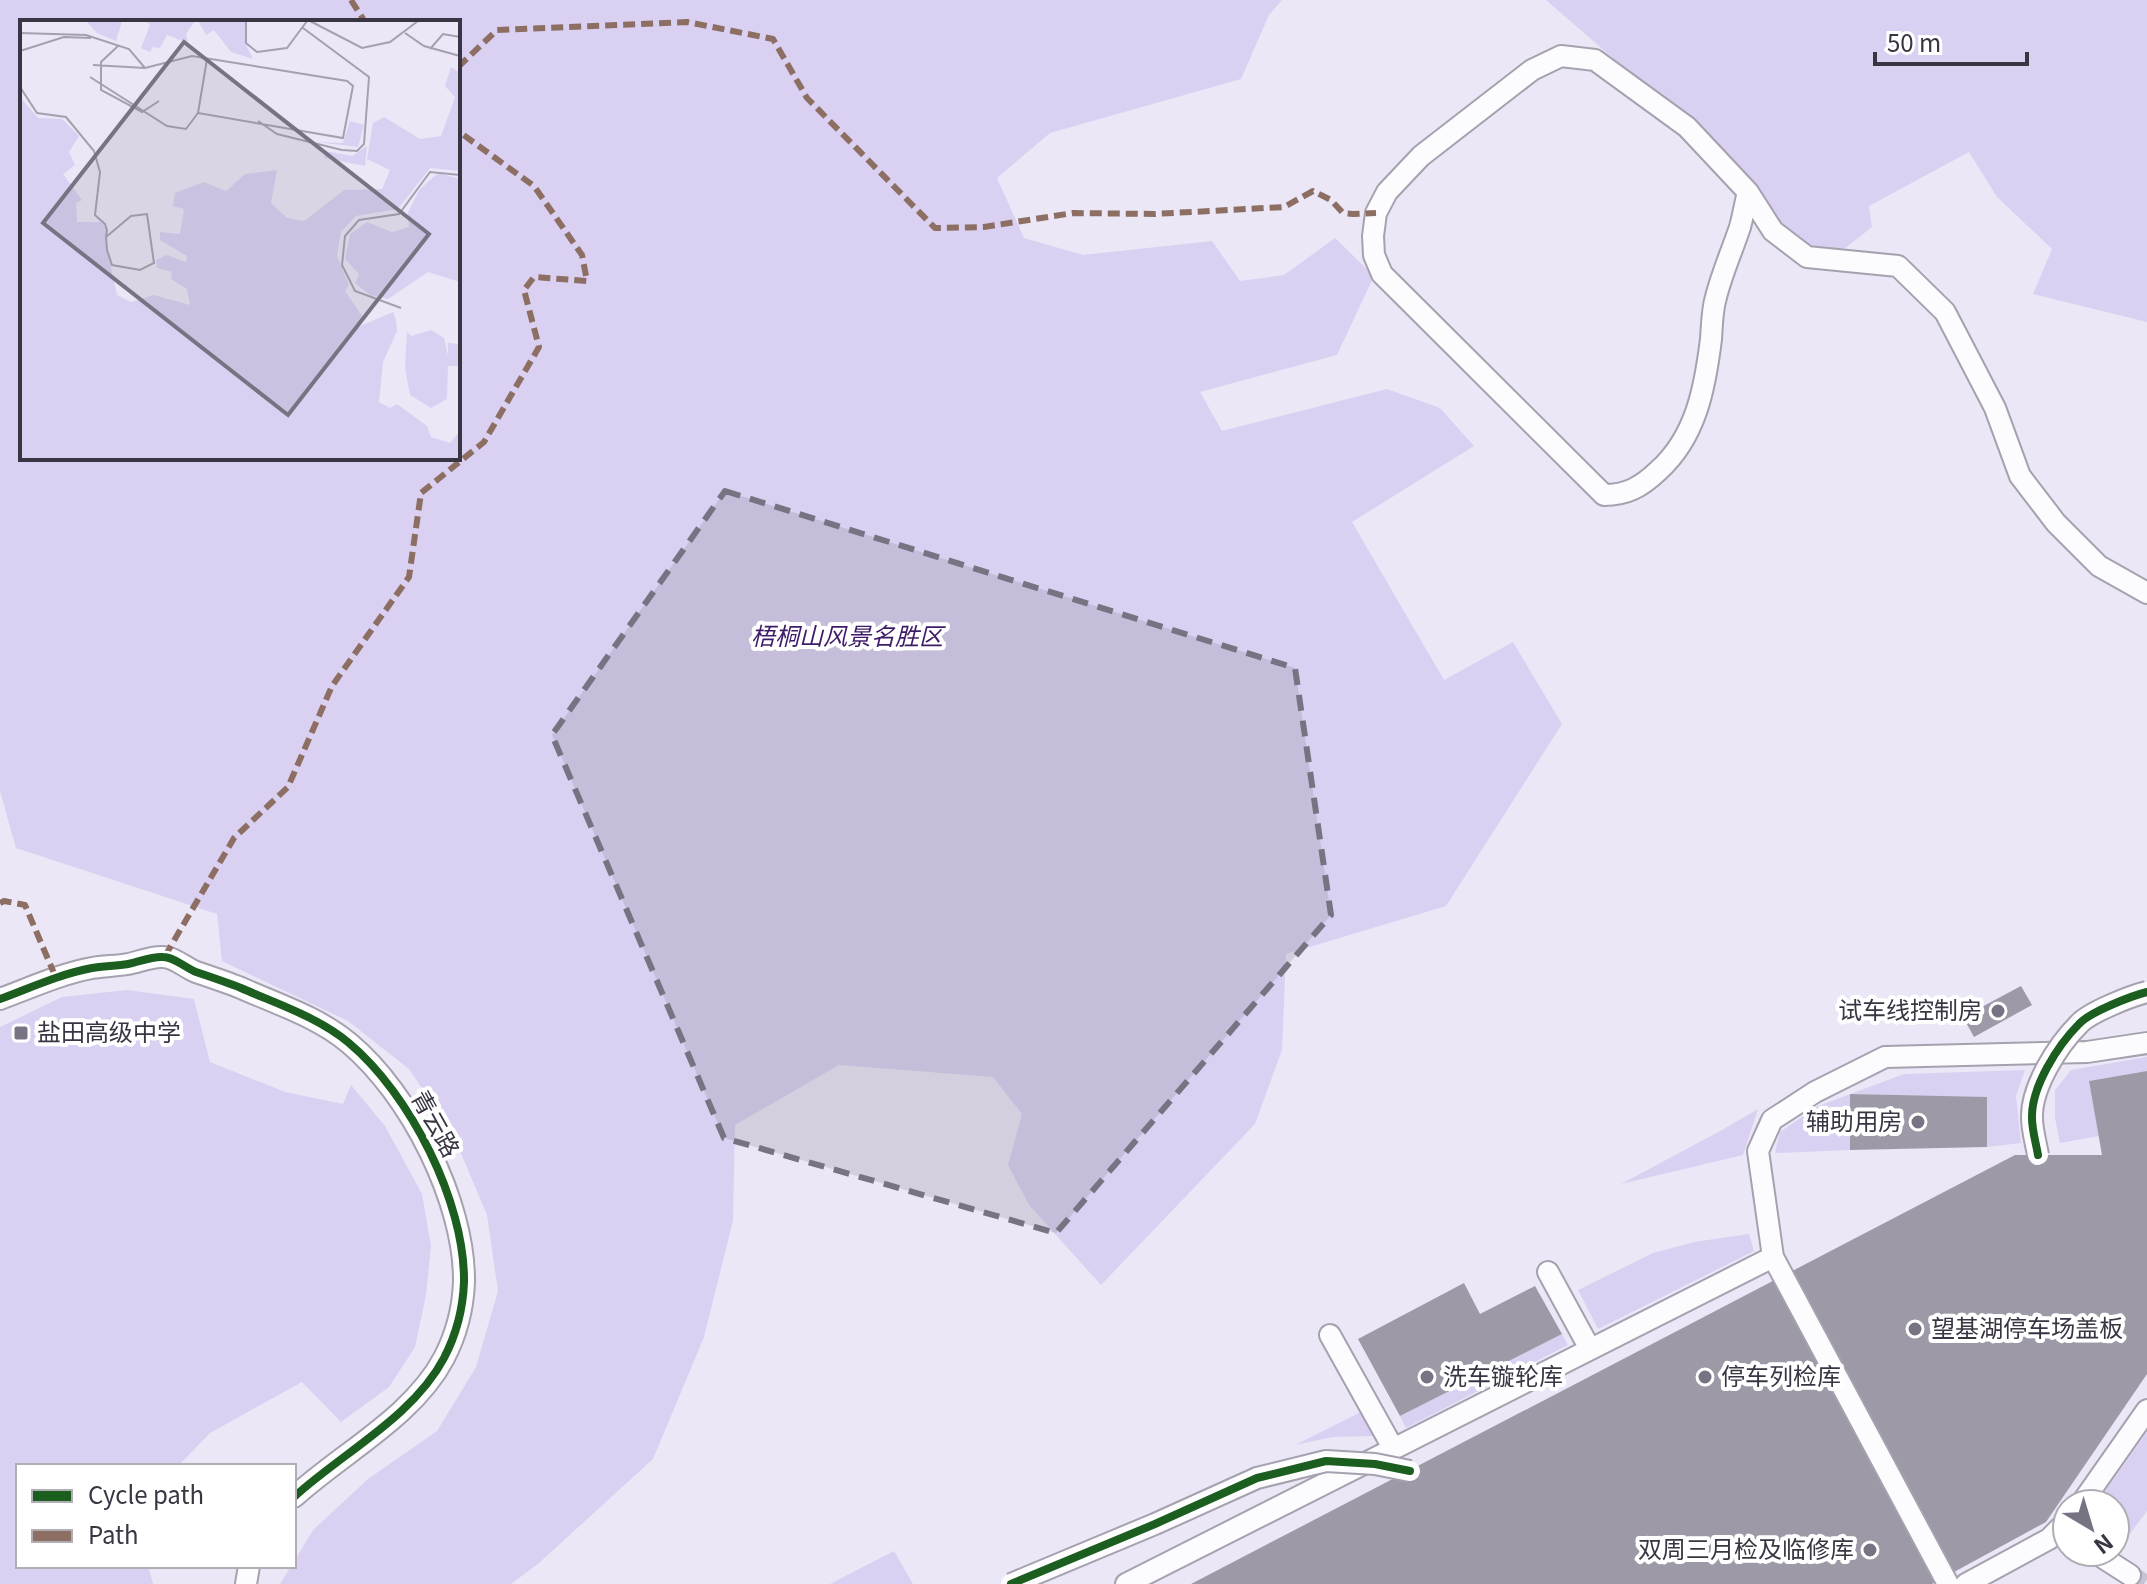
<svg xmlns="http://www.w3.org/2000/svg" width="2147" height="1584" font-family="Georgia,'Noto Sans SC',serif">
<rect width="100%" height="100%" fill="#ece7f7"/>
<path fill="#dad0f2" fill-rule="evenodd" d="M0,0H1282L1269,15L1241,79L1050,133L997,178L1024,238L1083,255L1212,241L1240,281L1284,275L1335,238L1374,276L1337,355L1200,392L1222,431L1387,389L1440,408L1474,446L1352,522L1444,680L1513,642L1562,724L1446,906L1286,954L1282,1050L1255,1124L1101,1285L1029,1205L1008,1165L1022,1114L993,1077L839,1065L735,1125L733,1221L704,1337L653,1459L539,1563L511,1584H280L291,1566H294V1562L313,1530L368,1479L437,1431L476,1367L498,1291L487,1215L452,1132L409,1069L348,1021L222,961L217,914L16,848L0,791ZM22,22H458V458H22Z
M1546,0H2147V322L2033,294L2052,249L1997,197L1969,152L1869,206L1872,227L1839,253L1775,240L1743,171Z
M127,990L194,999L210,1062L285,1092L343,1104L351,1085L385,1126L422,1194L431,1246L426,1295L415,1347L389,1387L341,1422L302,1382L210,1433L178,1466H18V1566H148L153,1584H0V1027L62,997Z
M2147,1057V1071L2089,1081L2099,1136L2060,1143L2055,1118V1090L2071,1070Z
M2025,1070L2016,1096L2021,1143L1987,1147V1098L1851,1094L1850,1150L1775,1153L1780,1132L1818,1106L1904,1074Z
M1758,1109L1743,1155L1621,1184L1722,1130Z
M1749,1234L1754,1251L1598,1329L1578,1290L1653,1253L1694,1242Z
M1562,1334L1568,1345L1406,1428L1400,1416Z
M1363,1411L1376,1436L1333,1437L1295,1445Z
M2147,1432V1511L2117,1551L2115,1549V1504H2096Z
M894,1551L913,1584H830Z"/>
<path fill="#9d99a6" d="M2021,986L2032,1005L1974,1037L1963,1017Z
M2147,1071V1374L2046,1522L1932,1584H1191L2015,1155H2102L2089,1081Z
M1850,1094L1987,1097V1147L1850,1150Z
M1464,1283L1480,1314L1535,1286L1562,1334L1400,1416L1358,1339Z"/>
<g fill="none" stroke-linecap="round" stroke-linejoin="round">
<path stroke="#c8c3d3" stroke-width="20" stroke-dasharray="20 10" stroke-linecap="butt" d="M2130,1575L2144,1584"/>
<g stroke="#a5a1ae" stroke-width="24">
<path id="minor" d="M1748,192C1745,204 1743,216 1740,227C1732,251 1722,273 1716,297C1712,310 1712,325 1711,339C1705,388 1696,437 1658,471C1641,487 1627,495 1604,495L1382,274L1374,255L1373,236L1376,213L1387,192L1421,156L1532,70L1561,56L1595,60L1687,127L1748,192L1773,231L1807,257L1898,266L1945,312L1995,408L2020,476L2056,523L2099,566L2147,593
M0,999C30,988 60,974 92,968C103,966 116,966 128,964C139,962 152,956 163,957C174,957 186,968 196,972C211,977 226,982 241,988C277,1004 318,1017 349,1043C410,1094 465,1202 464,1282C463,1308 456,1335 444,1358C413,1417 342,1453 294,1497
M1773,1257L1758,1151L1772,1120L1815,1092L1885,1057L2087,1052L2147,1043
M1548,1272L1590,1349
M1330,1335L1393,1448
M2081,1504L2147,1410
M2094,1552L2130,1575
M246,1584L249,1566
M1126,1584L1773,1257L1948,1584
M1966,1584L2049,1539L2067,1521"/>
</g>
<use href="#minor" stroke="#fcfbfe" stroke-width="20"/>
<g stroke="#a5a1ae" stroke-width="24" stroke-linecap="butt">
<path id="minor-bridge" d="M2038,1155C2036,1143 2032,1130 2032,1118C2031,1087 2058,1045 2079,1024C2090,1012 2131,996 2147,992
M1011,1584L1155,1524L1257,1478L1326,1461L1375,1464L1410,1471"/>
</g>
<use href="#minor-bridge" stroke="#fcfbfe" stroke-width="20"/>
<path stroke="#8d6e63" stroke-width="6" stroke-dasharray="12 6" stroke-linecap="butt" d="M351,0L365,22
M458,67L497,30L687,22L773,39L807,98L935,228L984,227L1073,213L1154,214L1284,207L1313,191L1331,200L1343,213L1353,214L1376,213
M0,903L4,901L25,905L56,978
M165,956L234,838L288,787L332,686L409,577L421,493L484,442L539,347L524,290L534,277L587,281L582,255L534,186L458,131"/>
<g stroke="#fff" stroke-width="13">
<path id="cycleway" d="M0,999C30,988 60,974 92,968C103,966 116,966 128,964C139,962 152,956 163,957C174,957 186,968 196,972C211,977 226,982 241,988C277,1004 318,1017 349,1043C410,1094 465,1202 464,1282C463,1308 456,1335 444,1358C413,1417 342,1453 294,1497
M2038,1155C2036,1143 2032,1130 2032,1118C2031,1087 2058,1045 2079,1024C2090,1012 2131,996 2147,992
M1011,1584L1155,1524L1257,1478L1326,1461L1375,1464L1410,1471"/>
</g>
<use href="#cycleway" stroke="#1b5e20" stroke-width="8"/>
</g>
<path fill="#787382" fill-opacity="0.2" stroke="#787382" stroke-width="6" stroke-dasharray="16 10" stroke-linejoin="round" d="M725,491L1295,668L1331,915L1056,1233L724,1138L552,735Z"/>
<g fill="#787382" stroke="#fff" stroke-width="3">
<circle cx="1998" cy="1011" r="8"/>
<rect x="13" y="1025" width="16" height="16" rx="4"/>
<circle cx="1918" cy="1122" r="8"/>
<circle cx="1915" cy="1329" r="8"/>
<circle cx="1427" cy="1377" r="8"/>
<circle cx="1705" cy="1377" r="8"/>
<circle cx="1870" cy="1550" r="8"/>
</g>
<g text-anchor="middle" stroke-width="8" stroke-linejoin="round" paint-order="stroke">
<g font-size="24" font-style="italic" fill="#3d1b68" stroke="#fff">
<text x="847" y="645">梧桐山风景名胜区</text>
</g>
<g font-size="24" fill="#3a3543" stroke="#fff" text-anchor="start">
<text x="1982" y="1019" text-anchor="end">试车线控制房</text>
<text x="37" y="1041">盐田高级中学</text>
<text x="1902" y="1130" text-anchor="end">辅助用房</text>
<text x="1931" y="1337">望基湖停车场盖板</text>
<text x="1443" y="1385">洗车镟轮库</text>
<text x="1721" y="1385">停车列检库</text>
<text x="1854" y="1558" text-anchor="end">双周三月检及临修库</text>
</g>
<g font-size="24" fill="#3a3543" stroke="#fff">
<text transform="translate(435 1124) rotate(61)" y="8">青云路</text>
</g>
</g>
<g transform="translate(20 20)">
<rect width="440" height="440" fill="#ece7f7"/>
<path d="M66,1H102L96,21L77,13ZM126,1H175L166,14L168,23L147,15L140,28L133,27L130,32L121,28L130,5ZM178,1H226L227,27L233,39L211,32L194,10L186,15ZM431,47L440,53V151L410,148L378,189L336,196L321,212L317,236L329,265L325,271L342,296L338,307L373,292L376,300L377,311L363,342L359,382L370,388L377,384L407,406L411,417L430,423L440,411V439H0V77L18,98L42,99L59,116L49,132L55,145L43,154L62,180L56,183L57,202H81L87,209L85,220L97,275L111,282L134,275L170,285L167,269L151,259L152,252L137,248L136,240L147,235L166,242L167,236L140,220V212L160,214L164,189L153,186L155,173L184,162L206,171L225,154L257,150L251,183L267,198L284,201L324,170L362,169L370,150L347,139L353,103L364,97L400,119L421,116L435,77L425,66ZM330,101L344,105L338,127L296,122L323,123ZM347,126L345,146L304,138L305,131L332,136ZM418,153L440,159V262L408,252L368,279L350,275L335,263L339,254L325,239L330,214L347,202L372,212L389,207L388,192L400,169ZM411,310L424,318L428,336V323L440,324V346H428L427,379L411,388L390,375L385,348L387,312L391,316Z" fill="#dad0f2"/>
<path fill="none" stroke="#a5a0af" stroke-width="2" d="M226,1V23L237,32L267,28L287,1M290,1L342,28L370,22L398,1M0,13L66,15L109,29L125,48M385,13L404,26L440,36M98,26L81,42V70L122,92L139,81M410,29L423,14L440,17M0,31L44,17L71,18M73,45L125,48L172,36L327,61L333,66L323,118L178,93L187,39M70,57L147,106L166,109L178,93M0,67L17,93L46,97L74,131L80,152L75,195L85,204L87,210L86,217L87,230L92,245L120,250L134,243L127,194L111,196L86,217M238,101L257,114L322,130L337,131L344,124L349,57L283,8M381,288L335,271L322,245L325,216L339,200L379,194L410,152L440,155"/>
<path fill="#787382" fill-opacity="0.15" stroke="#787382" stroke-width="4" d="M164,22L409,214L268,395L23,203Z"/>
<rect width="440" height="440" fill="none" stroke="#3a3543" stroke-width="4"/>
</g>
<rect x="16" y="1464" width="280" height="104" fill="#ffffff" stroke="#b0aeb4" stroke-width="2"/>
<rect x="32" y="1490" width="40" height="12" fill="#1b5e20" stroke="#b0aeb4" stroke-width="2"/>
<text x="88" y="1504" font-size="24" fill="#3a3543">Cycle path</text>
<rect x="32" y="1530" width="40" height="12" fill="#8d6e63" stroke="#b0aeb4" stroke-width="2"/>
<text x="88" y="1544" font-size="24" fill="#3a3543">Path</text>
<g transform="translate(2091 1528) rotate(142)"><circle r="38" fill="#ffffff" stroke="#b0aeb4" stroke-width="2"/>
<path d="M0-6L14 30L0 20L-14 30Z" fill="#787382"/>
<text y="-12" font-size="22" font-weight="bold" text-anchor="middle" fill="#3a3543">N</text>
</g>
<path d="M1875 52v12h152v-12" fill="none" stroke="#3a3543" stroke-width="4"/>
<text x="1887" y="52" font-size="24" fill="#3a3543" stroke="#ffffff" stroke-width="6" paint-order="stroke">50 m</text>
</svg>
